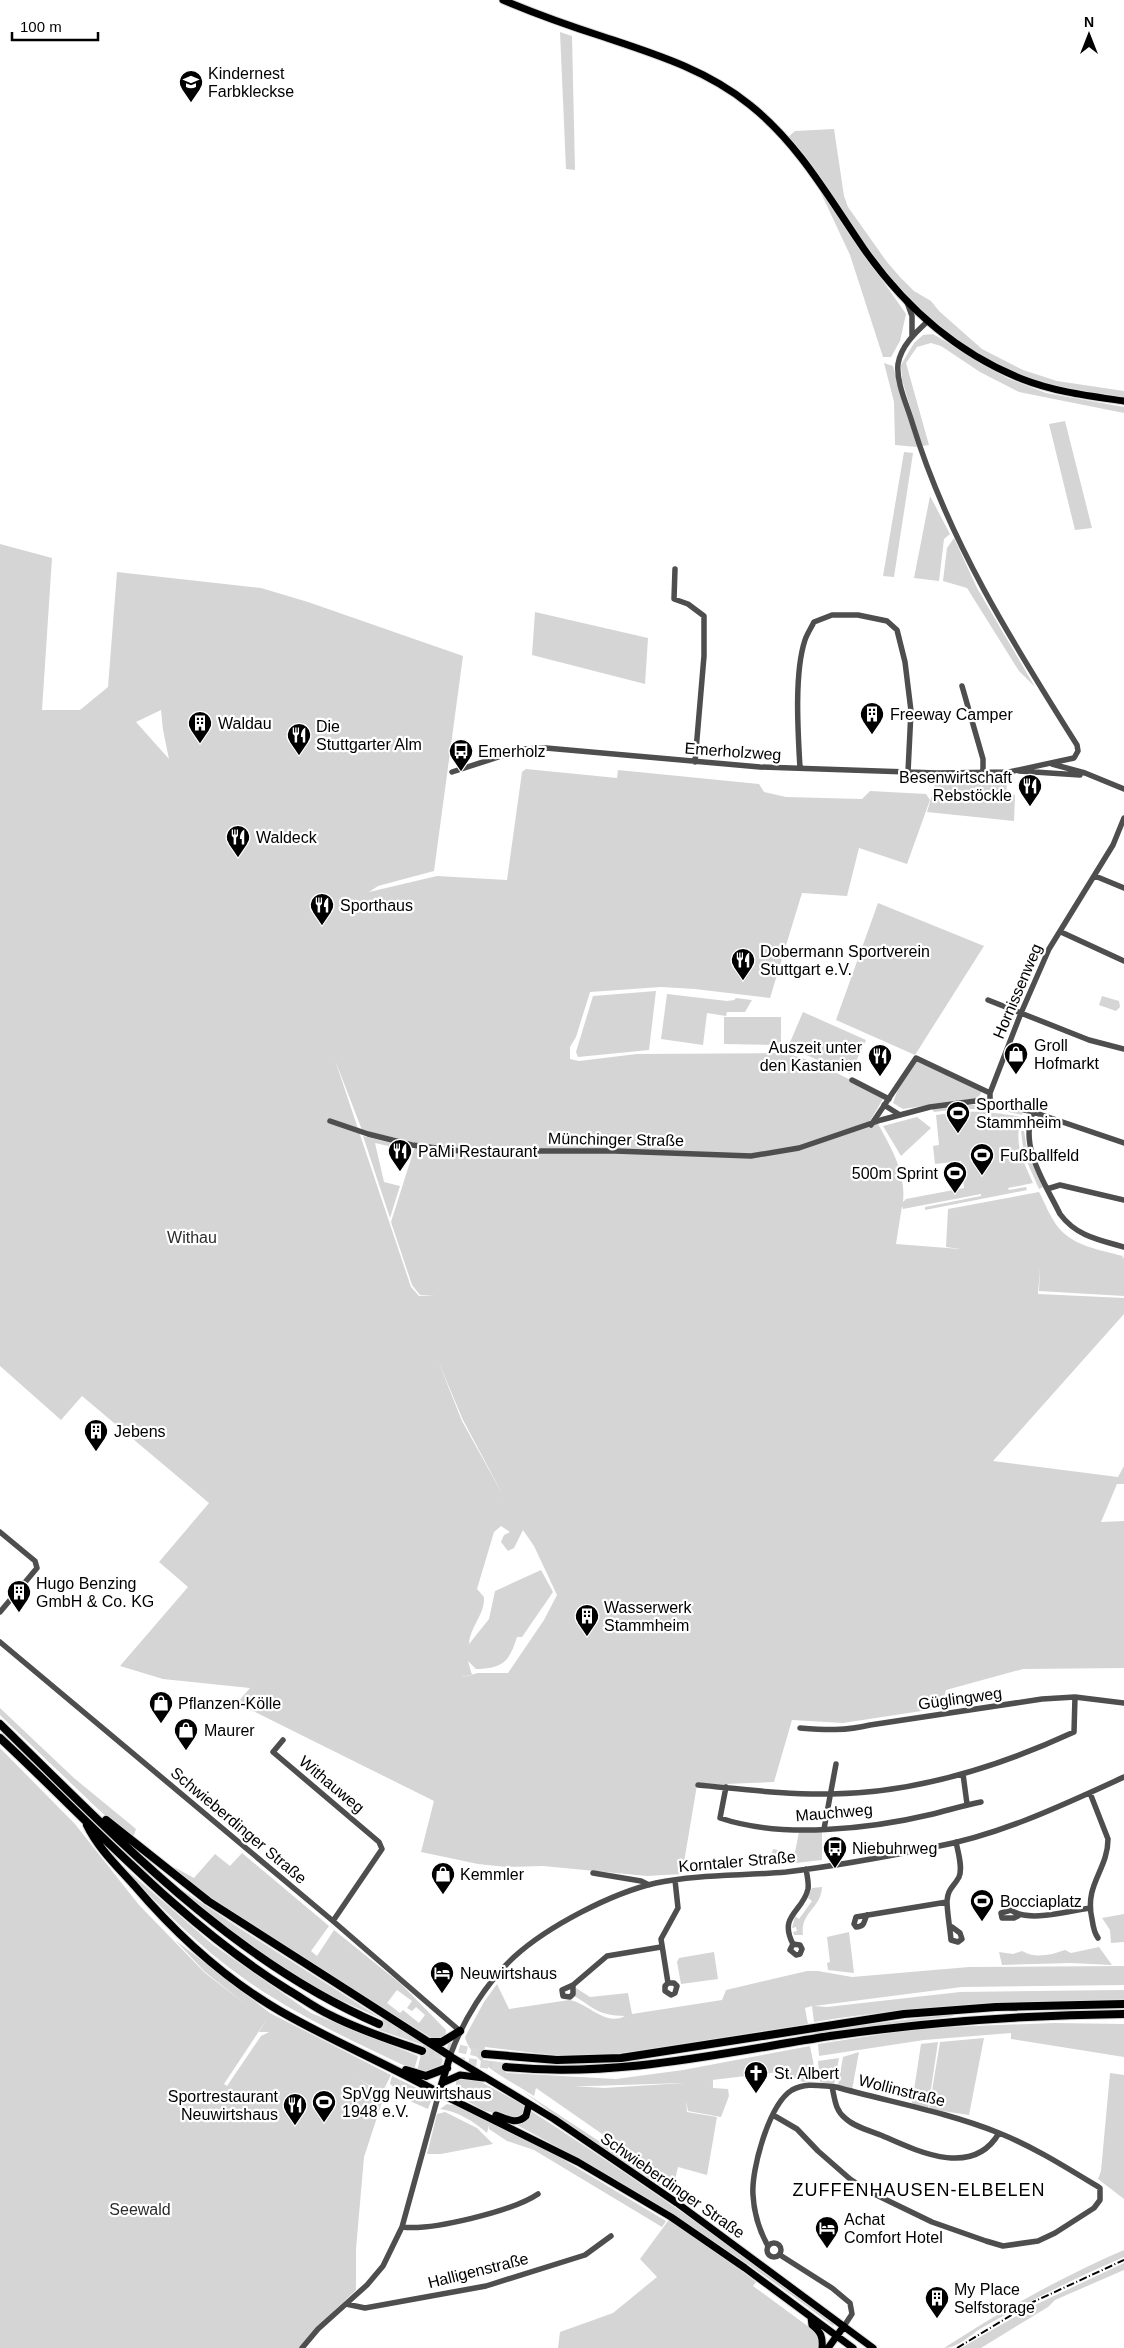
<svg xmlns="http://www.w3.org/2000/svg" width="1124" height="2348" font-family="Helvetica,sans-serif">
<rect width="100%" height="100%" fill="#fff"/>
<path fill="#d5d5d5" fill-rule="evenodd" d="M560,32L572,36L575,170L566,169Z
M834,129L844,196L848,207L887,262L900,277L914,291L931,301L939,311L982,349L1023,370L1057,381L1124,391V401L1055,389L990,364L907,302L786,139L795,131Z
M820,191L906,314L900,341L891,357H883L850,255Z
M933,334L1007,378L1046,393L1124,407V413L1019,392L980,372L941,346L931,343L917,347L906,363L929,445L922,446L902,380L901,365L914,343L923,335Z
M884,363L893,366L917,447L895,445L894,402Z
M1065,421L1092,528L1075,530L1049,424Z
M904,452L913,453L894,577L883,576Z
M930,496L950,534L944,539L939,581L914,578Z
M954,538L977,588L1035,687L1019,671L967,588L943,581L947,548Z
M0,544L52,558L42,710H80L108,687L117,572L261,588L308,602L463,656L434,871L378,886L369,892L437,876L507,880L522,772L526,769L617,778L618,770L759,784L764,792L786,797L862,799L870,791L926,794L930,800L907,864L859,848L847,896L802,893L770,998L695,989L661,987L590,992L576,1037L570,1047V1059L579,1061L637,1054L783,1053C816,1059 855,1082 883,1099L870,1121L878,1124C892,1149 906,1173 903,1202L906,1199L964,1188L961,1161L935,1164L933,1146L939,1145L936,1115C970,1110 988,1111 1021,1117C1014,1145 1022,1158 1033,1183L1008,1188L1009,1190L1026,1187L1027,1190L925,1210V1207L981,1196V1194L903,1209L902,1206L896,1244L960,1249L946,1247L948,1209L1039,1192C1045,1203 1050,1217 1058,1227C1073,1246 1100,1250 1123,1256L1122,1259L1124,1257V1296L1039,1291L1040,1267L1038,1294L1124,1298V1314L993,1461L1118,1477L1124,1466V1484H1117L1101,1522L1124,1521V1668L1023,1669L946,1690L941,1708L843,1723L792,1720L774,1782L697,1785L682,1874L647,1876L543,1866L506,1867L478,1864L421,1852L434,1801L237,1703L250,1688L163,1679L120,1666L188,1587L159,1562L209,1503L82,1396L61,1420L0,1366ZM161,710L163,730L169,759L136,722ZM335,1060L362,1130L416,1143L391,1222L412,1285L420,1295H435L419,1296L411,1287ZM438,1361L463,1420L504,1497L462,1421ZM501,1526L510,1532L504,1535L501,1542L508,1551L514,1548L523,1530L534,1546L557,1595L544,1620L508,1673H478L462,1677L472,1675L468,1661L469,1646L468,1661L476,1669C502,1668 509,1663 517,1637H522L553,1592L541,1570L495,1591L489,1619L469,1644C470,1627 485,1614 484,1597L477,1589L494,1532Z
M535,612L648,638L645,684L532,655Z
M937,778L989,784L1007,783L1006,793L1015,795L1014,821L927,812Z
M878,903L984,946L915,1055L836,1020Z
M656,991L649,1050L578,1057L576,1052L593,996Z
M667,994L727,1001L734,1000L736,998L752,1000L745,1012H727L726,1016L707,1013L703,1045L661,1039Z
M1102,996L1119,1001L1120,1007L1116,1011L1099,1005Z
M803,1012L866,1040L850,1074L788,1047Z
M724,1017H781V1045L724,1044Z
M917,1061L982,1091L978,1098L903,1109L893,1103L898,1089Z
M962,1105H989L1023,1111L1022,1115C992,1107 965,1108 934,1112L932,1109Z
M917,1117L931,1128L901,1156L883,1126Z
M1021,1131H1024L1028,1155L1043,1187L1039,1189L1024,1155Z
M363,1136L408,1147L407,1150L375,1143L384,1182L400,1186L390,1218Z
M0,1708L74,1778L136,1829L133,1838L127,1836L98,1809L8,1723L0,1715Z
M0,1748L75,1824L139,1905L205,1973L248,2006L205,1972L175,1940L270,2013L391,2075L382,2093L357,2078L383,2095L388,2084L364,2157L356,2249V2290L316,2328L300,2348H0ZM267,2019L259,2032H269L261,2036L227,2086L224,2084Z
M799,1832H822V1860L769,1866L773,1849L783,1851L782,1857L791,1859L793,1852H795Z
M242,1853L329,1926L311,1951L317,1956L334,1930L401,1984L446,2030L445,2039L435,2040L430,2037L302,1958L188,1883L174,1867L194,1878L215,1854L230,1866ZM397,1990L412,2001L407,2008L412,2011L416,2007L425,2015L419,2023L403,2010L400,2013L387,2003Z
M120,1864L212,1944L311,2013L418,2056L414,2070C356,2043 298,2016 246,1980C200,1948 158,1905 120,1864Z
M163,1877L236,1926L382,2019L313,1988L259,1954Z
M822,1887C821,1909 800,1912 803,1935H794L793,1932L797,1931L796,1927L792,1928L795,1916L799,1919L812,1901L808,1898L812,1888Z
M1124,1914V1942L1111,1943L1110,1930L1102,1918Z
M849,1932L854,1973L828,1970L827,1963L830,1962L827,1937Z
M1099,1947L1112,1965L1071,1963L1002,1965L999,1952L1013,1954L1022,1951C1035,1959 1051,1955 1065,1950L1071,1953Z
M714,1952L718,1979L681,1984L677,1962L679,1958Z
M1124,1966V1985L962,1987L814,2006L827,2007L960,1992L1124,1990V2000C1020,2001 915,2005 814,2022L812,2006L805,2008L808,2024L611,2055H552L485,2047L483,2060L506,2063V2073L616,2079L683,2070L810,2046L817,2081L803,2082L779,2072L704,2081L713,2080V2088L728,2089L729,2096L721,2117L688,2111L686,2101L687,2112L717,2117L707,2175L678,2167L674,2184L536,2088L534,2096C513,2082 471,2063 465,2037L484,2002L497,1984L509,2009L569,2000C587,2002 605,2027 625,2016C597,2015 596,2009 574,1996L576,1988L590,1997L628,1993L632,2014L722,2000L726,1990L807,1971H818L852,1977L969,1967ZM684,2083L604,2088L574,2086H589Z
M953,2014V2016L815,2034L814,2031Z
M383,2018L438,2052L443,2060L440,2069L427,2074L417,2072L423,2045L379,2030Z
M1054,2023L1124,2024V2057L1011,2039V2033L924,2040L819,2056L818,2044L923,2028Z
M984,2038L969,2115L929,2109L940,2042Z
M938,2042L928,2109L912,2103L921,2044Z
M859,2052L852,2090L838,2085L843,2057Z
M839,2058L834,2085L820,2082L818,2061Z
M1110,2073L1124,2075V2199L1098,2179L1101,2171Z
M392,2076L433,2096L428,2109L412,2102L390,2084Z
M461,2078H474L525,2106L523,2113L518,2118L485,2111L456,2095V2079Z
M521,2090L640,2168L693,2206L587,2139Z
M453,2103L554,2154L666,2221L662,2227L534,2150L507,2141L489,2129V2125L487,2133C475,2122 457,2111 440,2109L447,2104L452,2105Z
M531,2111C635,2178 736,2249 835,2323L833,2326C734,2250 627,2184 517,2125L525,2121Z
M445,2112L477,2128L493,2144L441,2154H427L437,2114Z
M671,2217L756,2282L753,2286L817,2333L819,2348H558L560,2332L613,2313L657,2277L640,2259Z
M1124,2250V2257C1075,2278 1027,2302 980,2329C969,2336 958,2348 944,2348C1001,2311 1061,2277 1124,2250Z
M1124,2263V2270L1055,2300L1048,2307L981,2348H961L1035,2305Z"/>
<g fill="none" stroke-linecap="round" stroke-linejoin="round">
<path stroke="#d9d9d9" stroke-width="8" stroke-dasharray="8 4" stroke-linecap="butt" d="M379,2024C414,2038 448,2047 485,2054
M422,2051L459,2061L506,2067"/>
<g stroke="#dbdbdb" stroke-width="9">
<path id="major" d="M503,0C536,14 570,26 604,37C655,54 707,70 750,105C799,144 829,198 864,249C904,306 957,353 1022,379C1055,392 1090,396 1124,401
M442,2083L460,2075L484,2078
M496,2115C507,2119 517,2125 526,2116L529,2104
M811,2317L812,2325C821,2332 823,2337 822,2348
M828,2348L844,2326
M853,2348L745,2268L671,2217L578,2162L439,2093L450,2056L554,2119L677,2203L873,2348"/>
</g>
<g stroke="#dbdbdb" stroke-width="10">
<path id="highway" d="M0,1724C115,1836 229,1959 379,2024
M0,1738C93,1825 179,1922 288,1990C302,1998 315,2008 330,2015C359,2030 391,2040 422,2051
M106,1820L208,1901L450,2056
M87,1825C98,1848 117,1866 134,1885C175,1933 225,1979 280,2011C332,2041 387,2064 439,2093
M431,2042H442L460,2031
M485,2054L557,2060L621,2058L904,2014L996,2007L1124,2004
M506,2067C616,2078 722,2053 830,2036C928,2022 1025,2015 1124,2014
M406,2070L426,2076L447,2068"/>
</g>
<path stroke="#4e4e4e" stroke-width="5.5" d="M907,302L912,316V337
M675,569L674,599L688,604L704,616V656L695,762
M962,686L983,759V773
M1052,764L1085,773L1124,789
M800,768C798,733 794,673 805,640C807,634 811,628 814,622L832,615H858L887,621L897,630L905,662L911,711L908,772
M1019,771L1080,775
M452,772L523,749L546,748L760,767L937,773L1009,772L1074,758L1078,751L1077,745C1012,642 948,540 912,422C907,405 896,382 898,364C901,346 915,333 928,321
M1095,876L1124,888
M1061,932L1124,961
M988,1000L1089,1040L1124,1049
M852,1080L889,1099
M990,1101V1093L1021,1013L1049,949L1113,845L1124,818
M884,1105L900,1115
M1033,1112C1019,1147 1045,1183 1060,1214C1076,1236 1099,1240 1124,1247
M330,1121L368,1134L412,1145L460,1151H615L751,1156L799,1148L881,1120L930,1107L983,1100L1033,1112L1124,1143
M871,1125L916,1058L990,1093
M1047,1189L1060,1185L1124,1200
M0,1532L35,1561L37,1568L0,1612
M0,1642L333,1921L460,2031
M800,1728C825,1730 846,1731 870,1725L1042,1699L1075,1697L1124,1703
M283,1740L273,1752L379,1842L382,1849L333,1921
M963,1774L967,1804
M698,1785C742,1789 787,1795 831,1794C916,1793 998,1767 1074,1732L1075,1697
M726,1787L720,1818C782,1839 870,1829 933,1814C949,1810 965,1805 981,1802
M1090,1793L1108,1839C1108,1870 1084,1884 1092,1919C1093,1926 1094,1933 1098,1938
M824,1829L836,1764
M593,1873L641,1881L649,1885
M867,1915C863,1922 866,1926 856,1927L854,1924L856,1917L947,1902
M1018,1916L1014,1918H1002L1001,1913L1011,1910C1028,1923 1068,1911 1090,1908
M952,1927L960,1933L962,1939L958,1942L951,1940C950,1928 947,1912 947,1901C948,1888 953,1888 959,1877C963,1868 958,1852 956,1842
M793,1944L800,1945L802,1949L800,1954L796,1955L790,1950L793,1944C778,1915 803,1912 808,1889C809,1883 807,1875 806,1869
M668,1983H674L677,1986L675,1993L671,1995L665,1991V1986L668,1983L661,1939L678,1908L675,1880
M573,1985V1994L570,1997L563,1996L562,1990L573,1985L607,1956L661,1947
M450,2056C463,2020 486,1983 514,1957C548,1926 612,1893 656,1883C698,1874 743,1876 786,1872C835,1866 885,1857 934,1847C1000,1835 1063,1805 1124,1777
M832,2087C835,2099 835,2110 845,2118C854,2127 871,2131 883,2136C919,2152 973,2178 999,2133
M402,2227C431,2231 513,2211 538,2194
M767 2250a7 7 0 1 1 14 0a7 7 0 1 1-14 0Z
M768,2246C759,2230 754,2213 753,2195C751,2170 769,2104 792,2090C807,2082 820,2086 836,2087C890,2102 947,2112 999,2133C1034,2147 1067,2168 1100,2188V2200L1094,2208L1055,2233L1038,2241L1003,2246L986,2241L932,2222L868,2191L850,2179L818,2151L797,2129L773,2115
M780,2255L832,2288L850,2303L852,2314L844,2326
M346,2304L365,2308L486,2286L585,2255L611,2236
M302,2348L318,2329L367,2285L383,2266L402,2227L439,2093"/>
<use href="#major" stroke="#000" stroke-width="7"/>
<use href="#highway" stroke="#000" stroke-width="8"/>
<path stroke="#000" stroke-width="2" stroke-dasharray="8 2.5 1 2.5" stroke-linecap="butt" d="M957,2348L1033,2302L1124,2260"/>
</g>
<defs>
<g id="school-pin" transform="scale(1.25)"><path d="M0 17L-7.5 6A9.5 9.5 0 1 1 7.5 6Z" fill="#000" stroke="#fff"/><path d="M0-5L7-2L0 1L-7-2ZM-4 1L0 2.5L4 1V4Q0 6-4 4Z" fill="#fff"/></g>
<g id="building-pin" transform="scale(1.25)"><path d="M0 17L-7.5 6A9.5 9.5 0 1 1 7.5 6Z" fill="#000" stroke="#fff"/><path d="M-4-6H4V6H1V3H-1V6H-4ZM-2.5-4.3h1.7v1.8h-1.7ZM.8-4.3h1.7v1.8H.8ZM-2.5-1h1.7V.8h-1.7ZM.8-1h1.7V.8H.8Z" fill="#fff"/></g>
<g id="restaurant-pin" transform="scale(1.25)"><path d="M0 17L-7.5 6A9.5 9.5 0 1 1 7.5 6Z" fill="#000" stroke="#fff"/><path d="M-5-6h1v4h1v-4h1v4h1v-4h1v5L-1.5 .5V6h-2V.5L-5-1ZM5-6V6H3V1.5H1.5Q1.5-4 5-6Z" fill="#fff"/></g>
<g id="bus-pin" transform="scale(1.25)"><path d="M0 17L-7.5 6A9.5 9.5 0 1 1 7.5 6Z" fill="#000" stroke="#fff"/><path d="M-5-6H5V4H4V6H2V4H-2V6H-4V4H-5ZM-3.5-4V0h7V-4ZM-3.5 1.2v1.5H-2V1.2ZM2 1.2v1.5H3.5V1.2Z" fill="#fff"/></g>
<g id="shop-pin" transform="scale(1.25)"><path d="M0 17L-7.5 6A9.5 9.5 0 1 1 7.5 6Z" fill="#000" stroke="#fff"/><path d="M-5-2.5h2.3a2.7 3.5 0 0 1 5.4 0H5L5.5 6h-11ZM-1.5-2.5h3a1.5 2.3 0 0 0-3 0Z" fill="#fff"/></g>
<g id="stadium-pin" transform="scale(1.25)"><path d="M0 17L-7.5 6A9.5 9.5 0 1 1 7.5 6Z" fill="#000" stroke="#fff"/><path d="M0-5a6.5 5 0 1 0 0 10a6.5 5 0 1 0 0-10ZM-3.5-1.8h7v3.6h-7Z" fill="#fff"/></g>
<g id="hotel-pin" transform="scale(1.25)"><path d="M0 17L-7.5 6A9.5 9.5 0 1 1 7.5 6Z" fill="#000" stroke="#fff"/><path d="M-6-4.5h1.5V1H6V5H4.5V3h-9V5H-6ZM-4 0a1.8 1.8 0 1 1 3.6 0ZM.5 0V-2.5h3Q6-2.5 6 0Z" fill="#fff"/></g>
<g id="church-pin" transform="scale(1.25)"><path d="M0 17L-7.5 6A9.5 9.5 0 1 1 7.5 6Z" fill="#000" stroke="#fff"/><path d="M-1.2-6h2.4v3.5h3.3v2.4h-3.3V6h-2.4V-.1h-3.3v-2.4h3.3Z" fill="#fff"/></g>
</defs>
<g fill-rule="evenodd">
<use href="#school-pin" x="191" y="82"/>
<use href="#building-pin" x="872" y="714"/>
<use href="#building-pin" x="200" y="723"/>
<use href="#restaurant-pin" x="299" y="735"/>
<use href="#bus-pin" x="461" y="751"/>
<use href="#restaurant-pin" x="1030" y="786"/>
<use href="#restaurant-pin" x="238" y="837"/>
<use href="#restaurant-pin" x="322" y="905"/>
<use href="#restaurant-pin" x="743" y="960"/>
<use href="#shop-pin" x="1016" y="1054"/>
<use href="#restaurant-pin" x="880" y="1056"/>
<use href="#stadium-pin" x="958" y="1113"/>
<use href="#restaurant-pin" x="400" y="1151"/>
<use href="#stadium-pin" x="982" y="1155"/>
<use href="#stadium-pin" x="955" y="1173"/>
<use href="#building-pin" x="96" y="1431"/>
<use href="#building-pin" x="19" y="1592"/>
<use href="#building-pin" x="587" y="1616"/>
<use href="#shop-pin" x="161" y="1703"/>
<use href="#shop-pin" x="186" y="1730"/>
<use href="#bus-pin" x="835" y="1848"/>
<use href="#shop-pin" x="443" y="1874"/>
<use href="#stadium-pin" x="982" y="1901"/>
<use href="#hotel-pin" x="442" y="1973"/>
<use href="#church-pin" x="756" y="2073"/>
<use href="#stadium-pin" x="324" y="2102"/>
<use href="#restaurant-pin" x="295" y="2105"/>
<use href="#hotel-pin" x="827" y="2228"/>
<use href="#building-pin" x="937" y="2298"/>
</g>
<g text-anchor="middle" stroke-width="4.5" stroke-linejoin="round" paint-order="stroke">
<g font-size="16" fill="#000" stroke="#fff" text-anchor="start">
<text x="208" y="79">Kindernest<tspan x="208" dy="18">Farbkleckse</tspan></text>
<text x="890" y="720">Freeway Camper</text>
<text x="218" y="729">Waldau</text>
<text x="316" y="732">Die<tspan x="316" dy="18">Stuttgarter Alm</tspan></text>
<text x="478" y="757">Emerholz</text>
<text x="1012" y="783" text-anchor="end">Besenwirtschaft<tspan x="1012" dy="18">Rebstöckle</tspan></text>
<text x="256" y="843">Waldeck</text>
<text x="340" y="911">Sporthaus</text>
<text x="760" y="957">Dobermann Sportverein<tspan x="760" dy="18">Stuttgart e.V.</tspan></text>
<text x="1034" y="1051">Groll<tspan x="1034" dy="18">Hofmarkt</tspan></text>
<text x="862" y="1053" text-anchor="end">Auszeit unter<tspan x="862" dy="18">den Kastanien</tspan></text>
<text x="976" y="1110">Sporthalle<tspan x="976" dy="18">Stammheim</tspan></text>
<text x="418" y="1157">PaMi Restaurant</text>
<text x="1000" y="1161">Fußballfeld</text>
<text x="938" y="1179" text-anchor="end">500m Sprint</text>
<text x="114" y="1437">Jebens</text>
<text x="36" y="1589">Hugo Benzing<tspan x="36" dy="18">GmbH &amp; Co. KG</tspan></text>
<text x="604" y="1613">Wasserwerk<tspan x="604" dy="18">Stammheim</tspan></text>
<text x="178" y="1709">Pflanzen-Kölle</text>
<text x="204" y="1736">Maurer</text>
<text x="852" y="1854">Niebuhrweg</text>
<text x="460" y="1880">Kemmler</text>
<text x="1000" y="1907">Bocciaplatz</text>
<text x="460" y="1979">Neuwirtshaus</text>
<text x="774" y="2079">St. Albert</text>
<text x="342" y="2099">SpVgg Neuwirtshaus<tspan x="342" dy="18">1948 e.V.</tspan></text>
<text x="278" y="2102" text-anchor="end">Sportrestaurant<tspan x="278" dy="18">Neuwirtshaus</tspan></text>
<text x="844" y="2225">Achat<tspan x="844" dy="18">Comfort Hotel</tspan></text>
<text x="954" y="2295">My Place<tspan x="954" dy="18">Selfstorage</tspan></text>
</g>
<g font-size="16" fill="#000" stroke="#fff">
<text transform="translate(733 751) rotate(4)" y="6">Emerholzweg</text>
<text transform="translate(1017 991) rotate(-67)" y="6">Hornissenweg</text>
<text transform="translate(616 1139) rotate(1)" y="6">Münchinger Straße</text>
<text transform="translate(960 1698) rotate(-8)" y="6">Güglingweg</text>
<text transform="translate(332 1784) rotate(40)" y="6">Withauweg</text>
<text transform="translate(834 1812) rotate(-5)" y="6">Mauchweg</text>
<text transform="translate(239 1825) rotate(40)" y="6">Schwieberdinger Straße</text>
<text transform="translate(737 1861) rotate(-5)" y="6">Korntaler Straße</text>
<text transform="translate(902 2090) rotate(14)" y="6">Wollinstraße</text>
<text transform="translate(673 2185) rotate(35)" y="6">Schwieberdinger Straße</text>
<text transform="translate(478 2270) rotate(-14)" y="6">Halligenstraße</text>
</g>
<g font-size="16" fill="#2c2c2c" stroke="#fff">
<text x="192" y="1243">Withau</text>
<text x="140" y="2215">Seewald</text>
</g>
<g font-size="18" letter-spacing="1" fill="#000" stroke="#fff">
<text x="919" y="2196">ZUFFENHAUSEN-ELBELEN</text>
</g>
</g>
<g transform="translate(1089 35)" stroke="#ffffff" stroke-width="4" paint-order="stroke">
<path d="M0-4L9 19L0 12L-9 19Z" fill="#000000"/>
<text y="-8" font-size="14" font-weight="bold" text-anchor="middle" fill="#000000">N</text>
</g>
<path d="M12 32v8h86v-8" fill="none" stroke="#000000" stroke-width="2.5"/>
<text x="20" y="32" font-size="15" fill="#000000" stroke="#ffffff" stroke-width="4" paint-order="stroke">100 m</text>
</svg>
